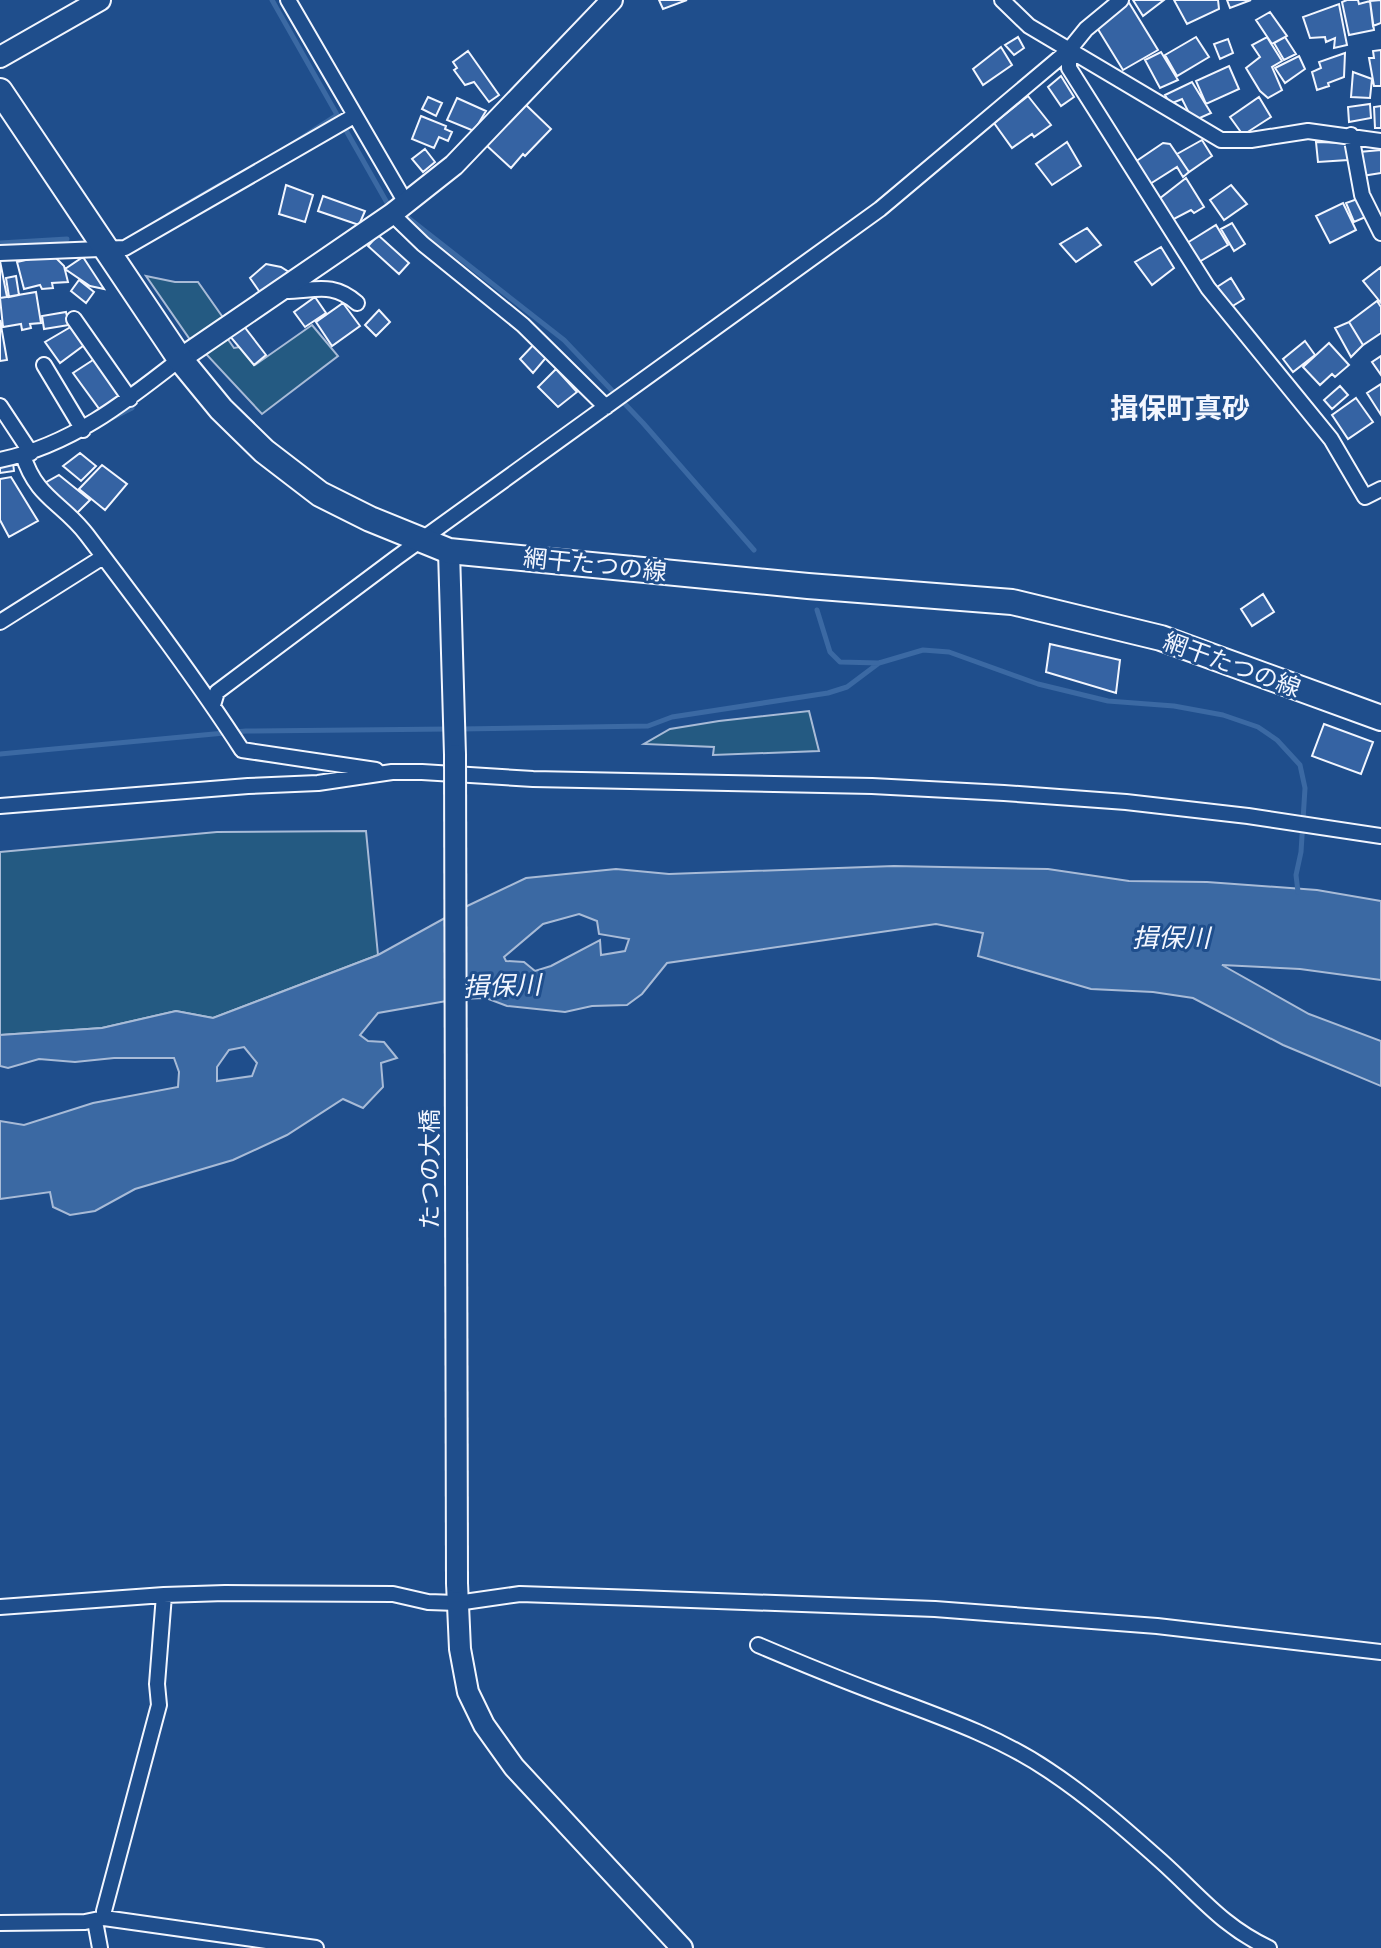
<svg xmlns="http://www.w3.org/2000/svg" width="1381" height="1948" font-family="Mulish,'Noto Sans JP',sans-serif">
<rect width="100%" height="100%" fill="#1f4e8c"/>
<path fill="#245a82" stroke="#a8bbd7" stroke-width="2" d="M146,276L175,282H198L224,319L191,341Z
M312,325L338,356L262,414L206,354L227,338L234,348L240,347L255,365Z
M809,711L819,751L713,755L714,747L644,744L670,729L719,721Z
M366,831L378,955L213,1018L176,1011L102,1028L0,1035V852L217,832Z"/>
<path fill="#3b69a3" stroke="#a8bbd7" stroke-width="2" fill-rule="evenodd" d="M894,866L1048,869L1129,881L1207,882L1317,890L1381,901V980L1300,969L1222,965L1309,1014L1381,1041V1086L1283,1045L1193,998L1153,992L1091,989L978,956L983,933L936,924L667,963L642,994L627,1005L592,1006L565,1012L507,1006L486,998L458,999L378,1013L360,1035L368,1041L384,1042L397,1058L381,1063L383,1087L363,1108L343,1099L287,1135L233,1160L135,1189L95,1211L70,1215L53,1207L50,1192L0,1199V1121L24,1125L93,1103L178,1087L179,1072L174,1058H114L75,1062L39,1059L8,1068L0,1066V1035L102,1028L176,1011L213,1018L378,955L463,908L526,878L616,869L669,874ZM579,914L597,921L599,934L629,939L625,951L601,955L600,940L551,966L535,971L524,962L506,961L504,957L543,924ZM244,1047L257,1063L252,1076L217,1081V1067L229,1050Z"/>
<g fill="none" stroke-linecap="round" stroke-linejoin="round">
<path stroke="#3b69a3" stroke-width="5" d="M272,0L390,208
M286,148L337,115
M402,213L564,340L643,423L754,550
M168,215L225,182
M0,243L67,239
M108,420L132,408
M817,610L830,652L840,662L879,663L923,650L949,652L1038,684L1108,701L1174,706L1223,715L1258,727L1277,740L1300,765L1305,788L1301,852L1296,875L1298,892
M460,729L648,726L672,717L828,693L847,687L879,663
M0,754L246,731L450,729"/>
</g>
<path fill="#3563a3" stroke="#f2f6ff" stroke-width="2" d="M659,0H687L663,9Z
M1133,0H1164L1143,16Z
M1174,0H1218L1219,9L1187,24Z
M1227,0H1251L1230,8Z
M1347,0H1358L1359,4L1370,1L1374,30L1349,35L1342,2Z
M1381,0V23L1373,26L1370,1Z
M1128,1L1158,50L1123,70L1096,26Z
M1339,4L1347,45L1334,48L1335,38L1326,42L1325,37L1310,38L1303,17Z
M1270,12L1287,36L1272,44L1256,20Z
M1018,37L1024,48L1014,55L1005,45Z
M1196,37L1209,57L1177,76L1165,55Z
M1267,37L1282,61L1272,67L1282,90L1268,98L1260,91L1246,68L1260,57L1252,45Z
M1285,37L1296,54L1284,60L1274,43Z
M1228,39L1233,53L1220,59L1214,44Z
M1001,47L1012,65L983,85L973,69Z
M1381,50V86H1374L1369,58H1374L1373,51Z
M468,51L499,95L489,102L474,82L465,85L454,70L457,68L453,62Z
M1161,52L1178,80L1160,88L1145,60Z
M1345,53L1344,77L1328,83L1329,86L1317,90L1312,72L1321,68L1319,62Z
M1299,56L1305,69L1285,83L1275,68Z
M1229,66L1239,89L1206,104L1196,81Z
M1353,72L1372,79L1370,98L1351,97Z
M1061,76L1074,97L1061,106L1048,87Z
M1192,82L1211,113L1193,121L1182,99L1170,104L1165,95Z
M1028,96L1051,125L1034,137L1032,134L1012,148L994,123Z
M428,97L442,103L436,116L422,109Z
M1259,97L1271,117L1243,135L1230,117Z
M457,98L486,111L474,131L447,120Z
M525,104L551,129L525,156L523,154L511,168L486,145Z
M1370,104L1371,118L1349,122L1348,107Z
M1381,106V128H1375L1374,107Z
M421,116L446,126L445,129L452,132L448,141L439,137L434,148L412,139Z
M1202,140L1212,156L1189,172L1177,154Z
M1067,142L1081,166L1052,185L1036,164Z
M1316,142L1347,143L1348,160L1318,162Z
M1163,143L1170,144L1189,172L1183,177L1177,167L1150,184L1135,162Z
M425,149L435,162L423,172L412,159Z
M1381,150V173L1362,176L1359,152Z
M1186,178L1204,207L1194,213L1191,210L1172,220L1159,199Z
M286,185L313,195L305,222L279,214Z
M1231,185L1247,204L1224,220L1210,200Z
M323,196L365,211L359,225L318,211Z
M1360,198L1368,216L1354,222L1346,203Z
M1343,203L1356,230L1330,243L1316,216Z
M1232,223L1245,244L1234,251L1221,229Z
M1216,225L1228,245L1199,262L1187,243Z
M1087,228L1101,245L1076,262L1060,244Z
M378,235L409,263L399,274L368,246Z
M1161,247L1174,268L1152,285L1135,262Z
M52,254L64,266L68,282L52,283L53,288L42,289L40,285L24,289L17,262Z
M83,257L104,289L90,286L65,269Z
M0,261L7,297L0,298Z
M266,264L281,267L292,274L261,294L250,278Z
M1381,267V303L1363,281Z
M16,276L19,295L9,297L6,278Z
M1231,278L1244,299L1231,307L1217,287Z
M79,280L94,292L86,303L71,291Z
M36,292L41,323L30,324L31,328L22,330L21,324L3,327L0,298Z
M315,297L326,313L305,327L294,312Z
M1377,301L1381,307V333L1363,345L1349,322Z
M343,303L360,326L332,346L316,322Z
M379,310L390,322L376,336L365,325Z
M66,312L69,325L44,329L42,316Z
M0,320L7,360L0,361Z
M1349,322L1363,345L1351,357L1335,328Z
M74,325L87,343L60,363L45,342Z
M243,325L266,355L254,365L229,335Z
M1305,341L1315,355L1293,372L1283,359Z
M536,342L550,353L533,373L520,359Z
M1329,343L1349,365L1335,377L1332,374L1320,385L1303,367Z
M1381,356V375L1372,362Z
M96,358L123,394L100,410L73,373Z
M556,369L577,392L558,407L538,387Z
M1381,384V415L1367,393Z
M1340,386L1348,395L1332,409L1324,400Z
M1356,398L1373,422L1348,439L1332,415Z
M80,453L96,466L81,481L63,466Z
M13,463L14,471L0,473V467Z
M102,465L127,484L105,510L79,489Z
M59,475L90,500L76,514L43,484Z
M11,477L38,521L9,537L0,520V479Z
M1263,594L1274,612L1252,626L1241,609Z
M1050,644L1120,660L1116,693L1046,672Z
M1324,724L1373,742L1361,774L1312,756Z"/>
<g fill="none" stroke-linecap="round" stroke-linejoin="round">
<g stroke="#f2f6ff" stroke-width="18">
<path id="street" d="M288,0L406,203
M1002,0L1029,26L1221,140H1251L1308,131L1381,141
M1069,50V68L1208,288L1331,439L1365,497L1381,489
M1351,135L1362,195L1381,233
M392,214L423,244L523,325L606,407
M0,253L125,248L354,116
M281,291C313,292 331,280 357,303
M74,319L130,399
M44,365L83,430
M0,406L31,453
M23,455C36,498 63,503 87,535C140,605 194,676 242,750L376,770
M0,460C71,445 124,403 180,359
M0,622L103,557
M213,705L217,692L396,558L880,209L1069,50L1086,29L1121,0
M0,806L248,786L318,783L392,772H422L533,779L872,786L1004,793L1126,802L1248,816L1381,836
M0,1607L164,1595L225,1593L393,1594L428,1602L457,1603L520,1594L637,1598L935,1609L1157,1626L1381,1652
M758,1645C798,1662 837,1678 877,1693C935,1715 996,1735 1048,1770C1089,1797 1125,1829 1161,1861C1199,1895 1222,1926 1269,1948
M104,1918V1911L159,1705L157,1684L164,1595
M95,1921L100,1948
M0,1923L85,1922L104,1918L316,1948"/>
</g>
<g stroke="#f2f6ff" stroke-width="24">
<path id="secondary" d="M0,57L100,0
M180,359L392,214L454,165L612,0
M449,551L455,755
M457,1583L460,1649L468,1692L484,1725L514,1767L682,1948"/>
</g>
<g stroke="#f2f6ff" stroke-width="28">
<path id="primary" d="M0,91L180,359L221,409L264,451L320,494L370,519L449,551L808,586L1012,602L1161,638L1381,718"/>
</g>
<use href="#street" stroke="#1f4e8c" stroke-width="14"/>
<use href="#secondary" stroke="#1f4e8c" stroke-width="20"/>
<use href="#primary" stroke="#1f4e8c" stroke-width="24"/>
<g stroke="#f2f6ff" stroke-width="24" stroke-linecap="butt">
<path id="secondary-bridge" d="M455,755L457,1583"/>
</g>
<use href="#secondary-bridge" stroke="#1f4e8c" stroke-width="20"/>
</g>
<g text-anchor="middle" stroke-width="6" stroke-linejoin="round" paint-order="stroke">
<g font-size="24" fill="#f2f6ff" stroke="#1f4e8c">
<text transform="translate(595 565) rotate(6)" y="8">網干たつの線</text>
<text transform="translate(1232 665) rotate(20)" y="8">網干たつの線</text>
<text transform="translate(430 1169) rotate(-90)" y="8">たつの大橋</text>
</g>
<g font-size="26" font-style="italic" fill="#f2f6ff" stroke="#1f4e8c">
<text x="1171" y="947">揖保川</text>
<text transform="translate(502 986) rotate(-2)" y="9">揖保川</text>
</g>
<g font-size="28" font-weight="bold" fill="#f2f6ff" stroke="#1f4e8c">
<text x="1180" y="418">揖保町真砂</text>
</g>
</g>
</svg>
